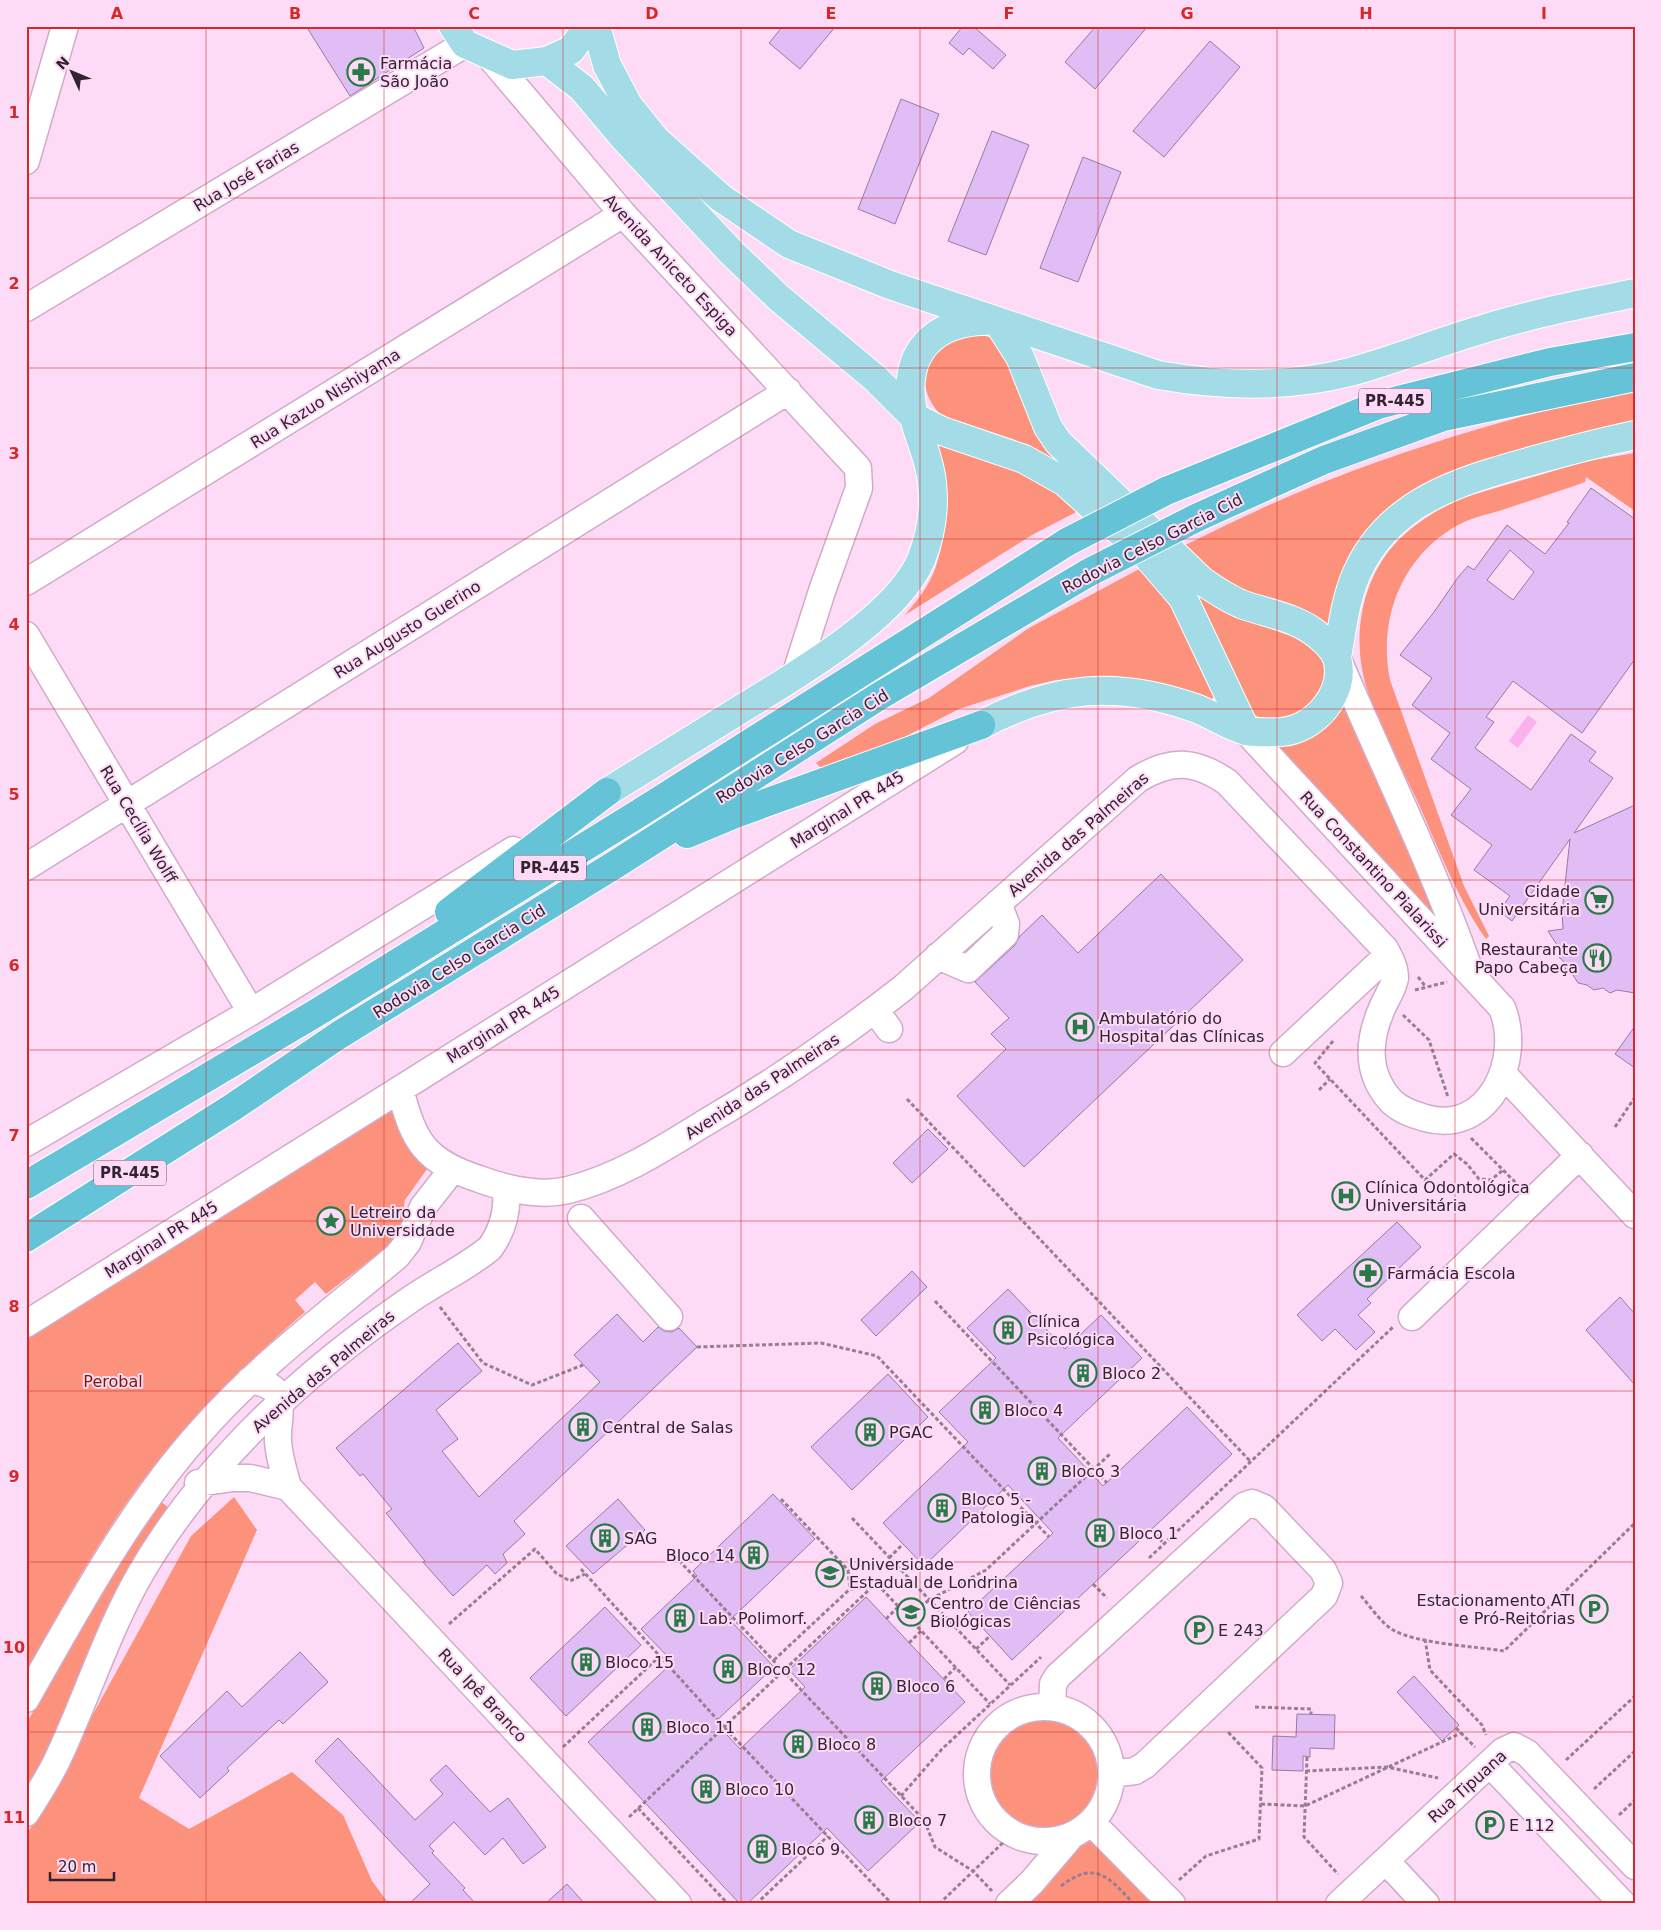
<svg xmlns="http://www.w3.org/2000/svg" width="1661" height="1930" font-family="'DejaVu Sans',sans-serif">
<rect width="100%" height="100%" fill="#fddbf6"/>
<path fill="#fc927c" d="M980,334L997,340L1063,464L1062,468L949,422C921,401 913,363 946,341C954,336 970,336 980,334Z
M1635,390V423L1424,486L1330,629C1310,608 1282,607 1256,597C1223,584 1208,570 1183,546C1231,523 1279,499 1329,480C1427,442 1531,411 1635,390Z
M939,442L1005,461L1084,508L1032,535L905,615C913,605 922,595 928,584C949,548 949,485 938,445Z
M1635,453V511L1586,477L1585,482C1557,492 1529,501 1502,510C1489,514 1474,517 1462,523C1404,552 1377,617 1390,680L1464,886L1489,936L1486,939C1455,895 1437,844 1415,796C1399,762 1378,724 1367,689C1350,636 1362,572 1404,535C1421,519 1441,508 1462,498L1587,461Z
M1143,567L1175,603L1214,695L1211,702L1165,685L1143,680L1110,677L1056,680L1030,686L959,709L883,748L822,769L816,763L875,724L929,698L1029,628Z
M1192,591C1223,603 1306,629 1321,656C1332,675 1318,707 1299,716C1296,717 1290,717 1287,717C1271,720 1262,721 1248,711Z
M1342,697L1440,922L1275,744Z
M391,1103L415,1157L427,1169L405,1200L401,1225L391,1241L382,1251L326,1294L315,1282L295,1300L305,1312C246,1363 190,1417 143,1480C98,1540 63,1606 26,1671V1333Z
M234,1497L257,1530L139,1798L189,1829L292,1772L343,1815L372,1881L389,1904H26V1836L191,1536Z
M159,1500L170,1509L26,1792V1724L112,1573Z
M987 1773a56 56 0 1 1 112 0a56 56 0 1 1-112 0Z
M1095,1827L1161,1897L1153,1904H1010Z"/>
<path fill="#fab1ed" d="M1528,715L1537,722L1518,748L1509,741Z"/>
<path fill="#e1bdf5" stroke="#957ca3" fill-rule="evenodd" d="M306,26H413L424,48L350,96Z
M783,26H836L800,69L769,43Z
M963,26H973L1006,55L993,69L969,48L963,55L949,43Z
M1096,26H1148L1095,89L1065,62Z
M1210,41L1240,67L1164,157L1133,131Z
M901,99L939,114L895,224L858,209Z
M992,131L1029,145L986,255L948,241Z
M1083,157L1121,172L1078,282L1040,268Z
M1591,488L1635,519V659L1582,733L1513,681L1486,717L1494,722L1475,748L1531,790L1571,734L1596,752L1589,761L1613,778L1574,833L1635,805V993L1617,990L1610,993L1603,988L1594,990L1587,985L1578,983L1573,975L1566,972L1564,962L1559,957V948L1548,931L1563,929L1562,912L1570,839L1512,921L1499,911L1510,896L1474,870L1492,845L1451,815L1471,789L1431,759L1450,733L1412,705L1432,678L1400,655L1434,612L1459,576L1468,566L1474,570L1507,525L1545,554L1569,523L1567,522ZM1510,550L1534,572L1513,600L1487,580Z
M1161,874L1243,960L1024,1167L957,1096L1006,1049L991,1034L1009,1018L975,982L1015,945L1020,936L1042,915L1078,953Z
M1635,1026V1068L1615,1054Z
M928,1129L948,1149L912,1183L893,1163Z
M1397,1222L1421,1247L1367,1299L1371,1303L1358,1315L1375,1332L1356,1350L1335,1329L1322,1341L1297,1315Z
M912,1271L927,1287L876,1336L861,1320Z
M1008,1289L1065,1349L1101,1315L1142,1358L1058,1438L1103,1486L1187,1407L1232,1454L1012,1660L968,1612L1053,1533L1008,1485L924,1566L883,1523L968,1442L939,1412L996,1358L967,1328Z
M1620,1297L1635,1314V1385L1586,1330Z
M617,1314L643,1342L658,1327L664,1331L672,1332L679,1328L697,1347L514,1521L525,1534L503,1554L507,1563L495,1574L487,1565L453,1596L423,1562L425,1561L386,1513L392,1509L363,1474L360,1476L336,1448L458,1343L482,1371L436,1410L458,1439L442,1451L479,1497L600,1382L574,1355Z
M888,1374L928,1417L852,1490L811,1447Z
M773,1494L815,1539L730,1620L774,1667L715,1722L740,1749L805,1687L789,1670L866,1597L965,1702L881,1781L920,1822L868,1871L827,1828L747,1904H740L588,1742L673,1662L641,1629L697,1576L693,1571Z
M618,1499L645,1530L593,1574L566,1546Z
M605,1607L641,1645L566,1716L530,1678Z
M300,1652L328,1682L283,1724L279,1720L227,1768L229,1771L200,1798L160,1756L227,1691L242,1707Z
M1414,1676L1459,1725L1442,1741L1397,1692Z
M1297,1714L1335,1715L1334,1749L1310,1748V1757L1303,1756V1771L1272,1770L1273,1736L1296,1737Z
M338,1738L415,1820L443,1794L430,1780L446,1765L490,1812L508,1798L546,1847L523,1864L503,1838L485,1855L454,1822L429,1846L434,1851L432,1853L465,1888L463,1890L476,1904H409L430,1884L315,1761Z
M567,1884L585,1904H545Z"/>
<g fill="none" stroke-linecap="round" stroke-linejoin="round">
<g stroke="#d2aaca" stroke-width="29">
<path id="minor" d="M490,57L623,214L858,468L859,488L822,591L795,676
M26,161L65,26
M26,308L465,44
M26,582L623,214
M26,635L251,1012
M1337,657C1380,759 1430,859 1467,963
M26,867L788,391
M938,956L968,969L1005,934L1006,924L998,903
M875,1010L889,1029
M1283,1053L1388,955
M1503,1074L1635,1215
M400,1089C414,1143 425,1161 479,1179C506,1189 539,1197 568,1190C617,1178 661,1150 703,1124C773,1083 839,1038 903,988L1138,779C1171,759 1195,760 1227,782L1385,949C1390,958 1395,967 1395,978C1394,987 1387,997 1383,1006C1368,1039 1365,1072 1391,1101C1400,1110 1412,1114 1425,1118C1489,1136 1523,1059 1502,1008L1246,731
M26,1143L251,1012L513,850
M581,1218L669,1317
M1412,1317L1580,1155
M26,1324L955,741
M250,1380C260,1382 272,1384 277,1394C283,1408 277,1427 278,1441C279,1457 284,1472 288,1487L678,1904
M198,1483L233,1478H250L288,1487
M26,1699C79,1606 130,1510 202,1430C260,1364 330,1313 397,1256L408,1242L423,1207L452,1170
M977 1774a67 67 0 1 1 134 0a67 67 0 1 1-134 0Z
M1052,1707L1053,1684L1058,1676L1244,1506L1252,1503L1264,1508L1323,1570L1329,1583L1324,1596L1145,1765L1135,1771L1111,1774
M1490,1764L1623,1904
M26,1813C38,1794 51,1775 60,1754C88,1694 108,1629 142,1571C206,1462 307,1370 411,1299C437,1281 466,1268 490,1248C503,1230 508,1211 506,1189
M1091,1822L1172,1904
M1386,1861L1426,1904
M1009,1904L1032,1882L1072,1835
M1339,1904L1503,1751L1514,1746L1527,1753L1635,1866"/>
</g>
<g stroke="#fff" stroke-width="30">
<path id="major" d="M453,26L465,44L512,65L547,61L571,50L588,26
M596,26L607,65L628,105L656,140L721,198L789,244L890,285L1158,375C1221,386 1287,388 1350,372C1394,360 1436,343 1480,330C1530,314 1583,304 1635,293
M547,61L582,88L624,138L732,253L779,298L876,379L914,417L942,431L1024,459L1065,482L1146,555L1183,598L1246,731
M1337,657C1342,630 1345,601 1356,575C1388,500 1463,480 1535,460C1568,451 1601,442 1635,435
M607,792C649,766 691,740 733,714C788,680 895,620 921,560C931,535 935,510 932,483C930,458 919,440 914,417C899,352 934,318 997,321L1020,357L1048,427L1058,442L1202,581C1215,590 1227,598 1241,604C1268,614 1298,617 1320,637C1326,642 1334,650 1337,658C1347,692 1315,730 1281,732C1270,732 1257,733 1247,731C1229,727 1212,714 1195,708C1116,680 1055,686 981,725"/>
</g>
<g stroke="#fff" stroke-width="30">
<path id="highway" d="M1166,491L1378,405L1550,362L1635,347
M1196,518L1324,460L1443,417L1635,377
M687,834L735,814L981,725
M449,912L607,792
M26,1185L316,1013L641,812L1067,542
M26,1238L233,1107L339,1035L616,864L881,695L1088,573"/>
</g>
<path stroke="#977e92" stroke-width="3" stroke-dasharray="4 2.5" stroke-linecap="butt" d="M1418,977L1426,987
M1415,990L1447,982
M1403,1015L1429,1040L1448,1097
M1333,1041L1315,1063L1425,1180L1454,1154L1467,1164L1479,1179L1491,1180L1503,1170
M1319,1090L1330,1079
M907,1099L1251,1462
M1615,1127L1635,1097
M1471,1138L1518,1185
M935,1301L1107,1483
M440,1307L483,1363L532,1385L583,1365
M697,1347L821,1343L877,1356L1049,1537
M781,1499L848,1570L850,1589L880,1587L990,1704
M852,1518L1010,1685
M1151,1529L1164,1544
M670,1551L924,1820L935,1847L973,1871L992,1891
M889,1558L903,1544
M1149,1558L1393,1327
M581,1569L724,1727L892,1904
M1093,1584L1107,1598
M1361,1596C1370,1606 1381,1623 1393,1630C1418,1644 1474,1646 1504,1651L1635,1523
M886,1619L899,1606L924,1604L929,1600L986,1570L1111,1453
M449,1624L535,1549L556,1573L570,1581L585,1574
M1425,1639L1430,1670L1482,1725L1486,1735
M909,1643L921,1631
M976,1649L990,1636
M774,1660L850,1589
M944,1679L956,1667
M1255,1707L1311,1709V1714
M1456,1728L1475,1747
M563,1747L660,1656
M1307,1757L1304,1837L1338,1874
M1566,1760L1635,1696
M1306,1771L1387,1767L1438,1778
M1594,1789L1635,1751
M901,1796L942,1749L1041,1657
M1261,1804L1305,1806L1461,1733
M638,1808L728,1904
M1619,1815L1635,1800
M629,1817L872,1587
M1179,1880L1206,1856L1259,1839L1262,1768L1228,1732
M1061,1886C1096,1859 1109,1878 1134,1904
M756,1904L828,1836
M939,1904L1013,1833"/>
<use href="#minor" stroke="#fff" stroke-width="26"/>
<use href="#major" stroke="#a3dbe7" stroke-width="28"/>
<use href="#highway" stroke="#65c3d7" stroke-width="28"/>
<g stroke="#fff" stroke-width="30" stroke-linecap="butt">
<path id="highway-bridge" d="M1067,542L1166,491
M1088,573L1196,518"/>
</g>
<use href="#highway-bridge" stroke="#65c3d7" stroke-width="28"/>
</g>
<path fill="none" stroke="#d62828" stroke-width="1" stroke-opacity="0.55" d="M206,26V1904M384,26V1904M563,26V1904M741,26V1904M920,26V1904M1098,26V1904M1277,26V1904M1455,26V1904M26,198H1635M26,368H1635M26,539H1635M26,709H1635M26,880H1635M26,1050H1635M26,1221H1635M26,1391H1635M26,1562H1635M26,1732H1635"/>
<defs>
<g id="pharmacy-ring" transform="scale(1.4375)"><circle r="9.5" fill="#fddbf6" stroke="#2a7949" stroke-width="1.5"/><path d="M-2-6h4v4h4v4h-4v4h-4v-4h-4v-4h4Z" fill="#2a7949"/></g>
<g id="supermarket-ring" transform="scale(1.4375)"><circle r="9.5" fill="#fddbf6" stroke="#2a7949" stroke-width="1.5"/><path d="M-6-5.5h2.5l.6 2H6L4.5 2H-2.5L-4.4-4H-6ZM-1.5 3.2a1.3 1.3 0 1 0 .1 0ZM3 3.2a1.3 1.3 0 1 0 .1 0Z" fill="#2a7949"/></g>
<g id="restaurant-ring" transform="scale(1.4375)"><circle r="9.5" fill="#fddbf6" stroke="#2a7949" stroke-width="1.5"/><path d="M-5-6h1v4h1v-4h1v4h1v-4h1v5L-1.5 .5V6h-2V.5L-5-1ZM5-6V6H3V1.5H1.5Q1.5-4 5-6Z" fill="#2a7949"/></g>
<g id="hospital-ring" transform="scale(1.4375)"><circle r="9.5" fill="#fddbf6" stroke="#2a7949" stroke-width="1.5"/><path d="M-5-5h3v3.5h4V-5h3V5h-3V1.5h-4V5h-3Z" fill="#2a7949"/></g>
<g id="sight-ring" transform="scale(1.4375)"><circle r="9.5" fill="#fddbf6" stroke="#2a7949" stroke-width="1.5"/><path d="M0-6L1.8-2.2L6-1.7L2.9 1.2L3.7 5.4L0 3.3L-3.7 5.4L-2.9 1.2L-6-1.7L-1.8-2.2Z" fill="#2a7949"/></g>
<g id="building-ring" transform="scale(1.4375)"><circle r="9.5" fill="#fddbf6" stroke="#2a7949" stroke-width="1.5"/><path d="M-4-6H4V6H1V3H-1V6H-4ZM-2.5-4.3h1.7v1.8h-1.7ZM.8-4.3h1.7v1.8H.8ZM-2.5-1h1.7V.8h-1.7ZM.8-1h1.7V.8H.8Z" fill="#2a7949"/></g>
<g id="university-ring" transform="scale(1.4375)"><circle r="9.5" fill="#fddbf6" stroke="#2a7949" stroke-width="1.5"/><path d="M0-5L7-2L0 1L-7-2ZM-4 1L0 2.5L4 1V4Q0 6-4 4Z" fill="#2a7949"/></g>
<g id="parking-ring" transform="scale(1.4375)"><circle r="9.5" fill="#fddbf6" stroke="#2a7949" stroke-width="1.5"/><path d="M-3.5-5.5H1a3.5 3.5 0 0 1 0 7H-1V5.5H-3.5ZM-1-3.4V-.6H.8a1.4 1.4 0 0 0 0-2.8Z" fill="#2a7949"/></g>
</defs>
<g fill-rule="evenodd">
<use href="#pharmacy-ring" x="361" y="72"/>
<use href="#supermarket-ring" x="1599" y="900"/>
<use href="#restaurant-ring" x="1597" y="958"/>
<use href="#hospital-ring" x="1080" y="1027"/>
<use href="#hospital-ring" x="1346" y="1196"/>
<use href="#sight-ring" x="331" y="1221"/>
<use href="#pharmacy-ring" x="1368" y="1273"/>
<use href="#building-ring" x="1008" y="1330"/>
<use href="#building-ring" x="1083" y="1373"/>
<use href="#building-ring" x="985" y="1410"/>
<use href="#building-ring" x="583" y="1427"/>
<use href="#building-ring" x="870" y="1432"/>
<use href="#building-ring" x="1042" y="1471"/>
<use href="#building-ring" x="942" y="1508"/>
<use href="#building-ring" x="1100" y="1533"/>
<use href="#building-ring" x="605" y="1538"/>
<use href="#building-ring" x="754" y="1555"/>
<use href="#university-ring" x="830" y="1573"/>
<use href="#parking-ring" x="1594" y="1609"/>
<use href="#university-ring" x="911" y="1612"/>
<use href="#building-ring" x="680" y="1618"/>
<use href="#parking-ring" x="1199" y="1630"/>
<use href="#building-ring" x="586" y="1662"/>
<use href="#building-ring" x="728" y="1669"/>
<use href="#building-ring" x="877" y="1686"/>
<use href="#building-ring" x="647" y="1727"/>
<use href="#building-ring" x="798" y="1744"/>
<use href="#building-ring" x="706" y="1789"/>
<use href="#building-ring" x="869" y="1820"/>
<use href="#parking-ring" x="1490" y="1825"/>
<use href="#building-ring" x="762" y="1849"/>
</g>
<g text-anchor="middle" stroke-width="4" stroke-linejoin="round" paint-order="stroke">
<g fill="#fddbf6" stroke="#705a6b" stroke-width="1">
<rect x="1359" y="388.5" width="72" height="25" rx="4"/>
<rect x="514" y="855.5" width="72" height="25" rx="4"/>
<rect x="94" y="1160.5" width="72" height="25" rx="4"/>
</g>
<g font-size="15" font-weight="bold" fill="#332330">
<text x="1395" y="406">PR-445</text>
<text x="550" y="873">PR-445</text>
<text x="130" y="1178">PR-445</text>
</g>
<g font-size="16" fill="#332330" stroke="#fddbf6" text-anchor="start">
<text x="380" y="69">Farmácia<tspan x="380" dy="18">São João</tspan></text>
<text x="1580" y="897" text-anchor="end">Cidade<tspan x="1580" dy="18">Universitária</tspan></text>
<text x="1578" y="955" text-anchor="end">Restaurante<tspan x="1578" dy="18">Papo Cabeça</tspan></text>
<text x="1099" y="1024">Ambulatório do<tspan x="1099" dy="18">Hospital das Clínicas</tspan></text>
<text x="1365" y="1193">Clínica Odontológica<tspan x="1365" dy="18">Universitária</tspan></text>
<text x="350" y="1218">Letreiro da<tspan x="350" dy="18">Universidade</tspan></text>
<text x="1387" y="1279">Farmácia Escola</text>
<text x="1027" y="1327">Clínica<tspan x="1027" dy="18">Psicológica</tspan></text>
<text x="1102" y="1379">Bloco 2</text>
<text x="1004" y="1416">Bloco 4</text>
<text x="602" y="1433">Central de Salas</text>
<text x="889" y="1438">PGAC</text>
<text x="1061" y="1477">Bloco 3</text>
<text x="961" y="1505">Bloco 5 -<tspan x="961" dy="18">Patologia</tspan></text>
<text x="1119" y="1539">Bloco 1</text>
<text x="624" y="1544">SAG</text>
<text x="735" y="1561" text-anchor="end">Bloco 14</text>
<text x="849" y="1570">Universidade<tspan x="849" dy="18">Estadual de Londrina</tspan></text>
<text x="1575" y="1606" text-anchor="end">Estacionamento ATI<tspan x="1575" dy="18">e Pró-Reitorias</tspan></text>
<text x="930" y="1609">Centro de Ciências<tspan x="930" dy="18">Biológicas</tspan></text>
<text x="699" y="1624">Lab. Polimorf.</text>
<text x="1218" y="1636">E 243</text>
<text x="605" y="1668">Bloco 15</text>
<text x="747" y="1675">Bloco 12</text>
<text x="896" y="1692">Bloco 6</text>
<text x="666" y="1733">Bloco 11</text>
<text x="817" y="1750">Bloco 8</text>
<text x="725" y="1795">Bloco 10</text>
<text x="888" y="1826">Bloco 7</text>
<text x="1509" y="1831">E 112</text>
<text x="781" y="1855">Bloco 9</text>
</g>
<g font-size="16" fill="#332330" stroke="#fddbf6">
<text transform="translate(246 176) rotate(-31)" y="6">Rua José Farias</text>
<text transform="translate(671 265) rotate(47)" y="6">Avenida Aniceto Espiga</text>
<text transform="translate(325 398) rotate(-32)" y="6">Rua Kazuo Nishiyama</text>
<text transform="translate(1152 543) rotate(-27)" y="6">Rodovia Celso Garcia Cid</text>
<text transform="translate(407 629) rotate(-32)" y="6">Rua Augusto Guerino</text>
<text transform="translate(802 746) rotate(-32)" y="6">Rodovia Celso Garcia Cid</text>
<text transform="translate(847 809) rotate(-32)" y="6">Marginal PR 445</text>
<text transform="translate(139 824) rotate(59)" y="6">Rua Cecília Wolff</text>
<text transform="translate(1078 834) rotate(-41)" y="6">Avenida das Palmeiras</text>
<text transform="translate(1374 869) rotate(47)" y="6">Rua Constantino Pialarissi</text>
<text transform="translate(459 961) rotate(-32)" y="6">Rodovia Celso Garcia Cid</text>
<text transform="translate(503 1024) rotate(-32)" y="6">Marginal PR 445</text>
<text transform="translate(762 1086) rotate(-33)" y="6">Avenida das Palmeiras</text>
<text transform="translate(161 1239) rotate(-32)" y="6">Marginal PR 445</text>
<text transform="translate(323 1371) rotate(-40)" y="6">Avenida das Palmeiras</text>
<text transform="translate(483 1695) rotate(47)" y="6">Rua Ipê Branco</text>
<text transform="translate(1467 1786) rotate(-42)" y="6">Rua Tipuana</text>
</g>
<g font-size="16" fill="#7d1903" stroke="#fddbf6">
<text x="113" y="1387">Perobal</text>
</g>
</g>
<rect width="1661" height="1930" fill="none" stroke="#fddbf6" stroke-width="55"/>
<g transform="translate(72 72) rotate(314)" stroke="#fddbf6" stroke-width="4" paint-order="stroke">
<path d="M0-4L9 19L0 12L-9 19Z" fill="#332330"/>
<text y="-8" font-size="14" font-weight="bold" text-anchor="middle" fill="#332330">N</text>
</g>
<path d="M50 1872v8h64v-8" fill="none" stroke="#332330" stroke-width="2.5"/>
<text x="58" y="1872" font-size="15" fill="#332330" stroke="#fddbf6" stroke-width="4" paint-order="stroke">20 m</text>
<rect x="28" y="28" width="1606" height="1874" fill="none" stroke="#d62828" stroke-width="2"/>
<g font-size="16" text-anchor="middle" font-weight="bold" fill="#d62828">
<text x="117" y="19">A</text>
<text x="295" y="19">B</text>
<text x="474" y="19">C</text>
<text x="652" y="19">D</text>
<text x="831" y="19">E</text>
<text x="1009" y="19">F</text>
<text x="1187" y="19">G</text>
<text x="1366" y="19">H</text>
<text x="1544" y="19">I</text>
<text x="14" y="118">1</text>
<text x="14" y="289">2</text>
<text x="14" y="459">3</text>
<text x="14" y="630">4</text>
<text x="14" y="800">5</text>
<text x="14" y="971">6</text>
<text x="14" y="1141">7</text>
<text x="14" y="1312">8</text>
<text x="14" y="1482">9</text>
<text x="14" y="1653">10</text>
<text x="14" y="1823">11</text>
</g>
</svg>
